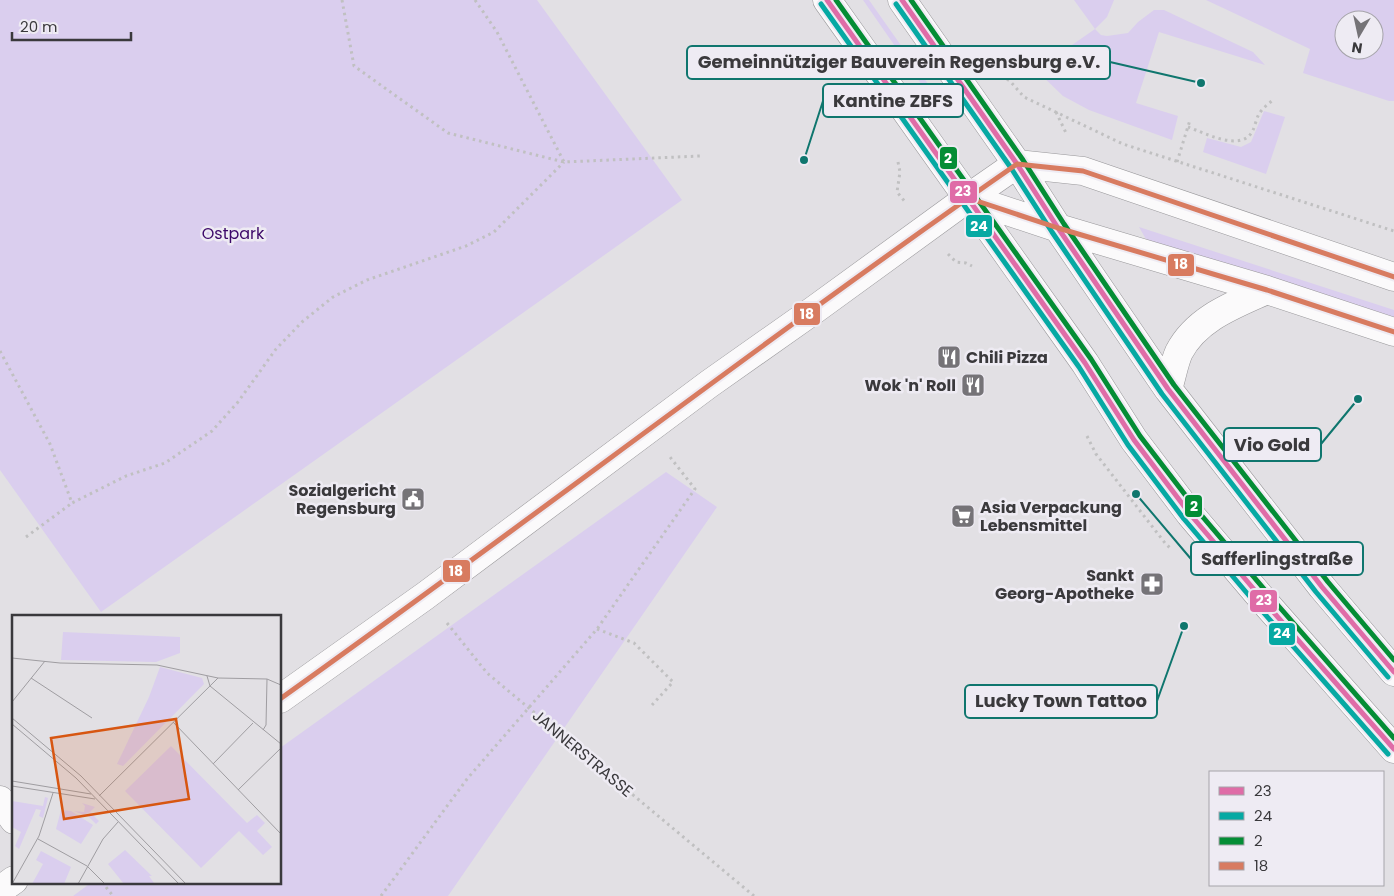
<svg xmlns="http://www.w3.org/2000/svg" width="1394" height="896" font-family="Poppins,sans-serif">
<rect width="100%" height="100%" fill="#e2e0e4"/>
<path fill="#daceee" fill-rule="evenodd" d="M0,0H537L682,200L101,612L0,470Z
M863,0H869L938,98L933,101Z
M1074,0H1114L1107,17L1095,29L1101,35L1107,36L1128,33L1138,22L1154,10H1164L1253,52L1265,65L1159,32L1136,103L1178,116L1172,140L1089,110L1063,96L1036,70L1095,29Z
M1206,0H1394V101H1389L1303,73L1310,49ZM1344,20H1374V50H1344Z
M1264,111L1285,117L1266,174L1203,152L1207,138L1241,147L1251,142Z
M1139,227L1394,310V318L1147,241Z
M666,472L717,507L448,896H73L92,882H280V748Z"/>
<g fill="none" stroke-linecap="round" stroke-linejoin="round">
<g stroke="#98979a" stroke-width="29">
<path id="minor" d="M280,699L425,596L709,384L814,310L968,198L1017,164
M0,800L14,820
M0,890L14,880"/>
</g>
<g stroke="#98979a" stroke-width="29">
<path id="secondary" d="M827,0L1085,363L1134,440L1190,514L1269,607L1394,749
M902,0L1017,164L1058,228L1168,389L1322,587L1394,672
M1017,164L1083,171L1394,277
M968,198L1058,228L1267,290L1394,332
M1168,389C1172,377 1174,363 1179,352C1197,318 1234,305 1267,290"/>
</g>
<path stroke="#c0c0c1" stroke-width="3" stroke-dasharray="2.5 4" stroke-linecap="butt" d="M342,0L354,66L448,133L564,162L700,156
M475,0L497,32L564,162
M996,72L1010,81L1024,97L1123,144L1394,231
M1056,112L1067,135
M1188,127C1205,133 1240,152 1252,132C1255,127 1256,119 1259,114C1262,109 1268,104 1273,100
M898,162L900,172L897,192L906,203
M1177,162L1190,120
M948,254L956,262L966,263L972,266
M0,351L50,444L72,503L126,476L165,463L212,431L238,402L276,349L302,322L333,297L367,280L466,246L494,232L564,162
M1087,436L1096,454L1165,543L1171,549
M26,537L72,503
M447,623L487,673L754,896
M597,629L634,643L673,682L652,705
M102,882L113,896
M381,896L467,779L597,629L695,489L670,457"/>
<use href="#minor" stroke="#fbfafb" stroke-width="28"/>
<use href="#secondary" stroke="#fbfafb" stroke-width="28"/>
<g stroke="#eeebf3" stroke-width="9">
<path id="bus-1" d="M827,0L1085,363L1134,440L1190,514L1269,607L1394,749
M902,0L1017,164L1058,228L1168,389L1322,587L1394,672"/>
</g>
<g stroke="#eeebf3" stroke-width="9">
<path id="bus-2" d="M821,4L1079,367L1128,445L1184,519L1263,612L1388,754
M896,4L1011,168L1052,232L1162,394L1316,592L1388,677"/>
</g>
<g stroke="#eeebf3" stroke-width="9">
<path id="bus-3" d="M836,0L1091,359L1140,436L1196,509L1275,602L1394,738
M911,0L1023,160L1064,224L1174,385L1328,582L1394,660"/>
</g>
<g stroke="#eeebf3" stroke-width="9">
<path id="bus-4" d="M968,198L1058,228L1267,290L1394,332
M280,699C527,523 768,337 1017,164L1083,171L1394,277"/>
</g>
<use href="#bus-1" stroke="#df6ca7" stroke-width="5"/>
<use href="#bus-2" stroke="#06a9a3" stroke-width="5"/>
<use href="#bus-3" stroke="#048d35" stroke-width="5"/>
<use href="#bus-4" stroke="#d87b60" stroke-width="5"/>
</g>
<defs>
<g id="restaurant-square" transform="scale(1.25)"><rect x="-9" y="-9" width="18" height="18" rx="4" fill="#757377" stroke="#eeebf3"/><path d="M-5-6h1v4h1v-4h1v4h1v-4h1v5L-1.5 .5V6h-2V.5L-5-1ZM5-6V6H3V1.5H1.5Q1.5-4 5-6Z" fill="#fff"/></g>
<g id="civic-square" transform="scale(1.25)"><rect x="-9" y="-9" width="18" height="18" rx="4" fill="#757377" stroke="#eeebf3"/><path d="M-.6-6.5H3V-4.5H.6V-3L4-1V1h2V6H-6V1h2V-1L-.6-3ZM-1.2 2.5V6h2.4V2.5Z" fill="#fff"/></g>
<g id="supermarket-square" transform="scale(1.25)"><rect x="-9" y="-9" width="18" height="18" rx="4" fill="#757377" stroke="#eeebf3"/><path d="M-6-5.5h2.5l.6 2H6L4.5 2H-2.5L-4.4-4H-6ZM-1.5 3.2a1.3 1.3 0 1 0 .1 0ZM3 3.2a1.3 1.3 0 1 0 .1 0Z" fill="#fff"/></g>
<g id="pharmacy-square" transform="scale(1.25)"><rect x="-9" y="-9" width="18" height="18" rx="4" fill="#757377" stroke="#eeebf3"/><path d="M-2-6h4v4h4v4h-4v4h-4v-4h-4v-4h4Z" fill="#fff"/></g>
</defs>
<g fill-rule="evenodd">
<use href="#restaurant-square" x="949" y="357"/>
<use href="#restaurant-square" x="973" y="385"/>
<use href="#civic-square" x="413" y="499"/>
<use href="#supermarket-square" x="963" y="516"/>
<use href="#pharmacy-square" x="1152" y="584"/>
</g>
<g text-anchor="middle" stroke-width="5" stroke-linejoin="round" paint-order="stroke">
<g font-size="16" fill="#3c0869" stroke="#eeebf3">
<text x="233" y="239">Ostpark</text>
</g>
<g font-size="16" font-weight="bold" fill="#3a393c" stroke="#eeebf3" text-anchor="end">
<text x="966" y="363" text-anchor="start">Chili Pizza</text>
<text x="956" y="391">Wok 'n' Roll</text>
<text x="396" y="496">Sozialgericht<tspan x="396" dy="18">Regensburg</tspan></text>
<text x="980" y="513" text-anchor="start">Asia Verpackung<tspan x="980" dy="18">Lebensmittel</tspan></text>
<text x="1134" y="581">Sankt<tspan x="1134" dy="18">Georg-Apotheke</tspan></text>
</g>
<g font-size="16" fill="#3a393c" stroke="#eeebf3">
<text transform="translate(583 753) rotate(40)" y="6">JANNERSTRASSE</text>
</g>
</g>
<g transform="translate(12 615)">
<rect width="269" height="269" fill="#e2e0e4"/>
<path d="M51,17L168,22V38L144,47L49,45ZM148,52L190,63L192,69L111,151L105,149L137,82ZM159,131L235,208L245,200L253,208L245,216L260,232L251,240L227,216L189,253L113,176ZM33,182L36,183L31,203L27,201L29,195L24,194L7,234L3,231L9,217L0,212V186L31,191ZM70,188L83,192L78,197L87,206L84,209L77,202L78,197L72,200L62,196L72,197L73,191ZM49,195L59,196L81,210L69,229L44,214ZM113,235L140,261H137L142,268H147L112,269L96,249ZM29,236L59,252L52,269H20L31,249L24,245Z" fill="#daceee"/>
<path fill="none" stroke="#9f9da1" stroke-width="1" d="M0,43L48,48L145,50L206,63L255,64L269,70M195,61L198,71L269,129M19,63L80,103M0,87L33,46M0,103L69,161L174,269M161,107L269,219M0,109L64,163L167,269M251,115L254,110L255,64M201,149L241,108M0,166L79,179M0,171L83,184M226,175L269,133M87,181L206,63M26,224L75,251L93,269M0,269L27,221L41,178M66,269L91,224L106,207"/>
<path fill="#d75611" fill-opacity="0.15" stroke="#d75611" stroke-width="2.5" d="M164,104L177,184L52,204L39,123Z"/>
<rect width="269" height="269" fill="none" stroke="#3a393c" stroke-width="2.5"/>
</g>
<path fill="none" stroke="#0f766e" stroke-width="2" d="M1201 83L1110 62M804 160L823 101M1358 399L1321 444M1136 494L1191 559M1184 626L1157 701"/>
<g fill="#0f766e" stroke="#eeebf3" stroke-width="2">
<circle cx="1201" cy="83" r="5"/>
<circle cx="804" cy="160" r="5"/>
<circle cx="1358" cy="399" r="5"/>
<circle cx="1136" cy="494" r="5"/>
<circle cx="1184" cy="626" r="5"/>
</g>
<g fill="#eeebf3" stroke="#0f766e" stroke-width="2">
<rect x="687" y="46" width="423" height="33" rx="5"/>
<rect x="823" y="84" width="140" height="33" rx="5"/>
<rect x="1224" y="428" width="97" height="33" rx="5"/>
<rect x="1191" y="542" width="172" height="33" rx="5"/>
<rect x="965" y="685" width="192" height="33" rx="5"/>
</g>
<g font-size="18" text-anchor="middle" font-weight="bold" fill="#3a393c">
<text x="899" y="68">Gemeinnütziger Bauverein Regensburg e.V.</text>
<text x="893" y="107">Kantine ZBFS</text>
<text x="1272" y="451">Vio Gold</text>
<text x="1277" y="565">Safferlingstraße</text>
<text x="1061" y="707">Lucky Town Tattoo</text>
</g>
<g stroke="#eeebf3" stroke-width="2">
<rect x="939" y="146" width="19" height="24" rx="5" fill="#048d35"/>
<rect x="949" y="180" width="29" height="24" rx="5" fill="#df6ca7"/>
<rect x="965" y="214" width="28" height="24" rx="5" fill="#06a9a3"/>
<rect x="1167" y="253" width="28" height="24" rx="5" fill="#d87b60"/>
<rect x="793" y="302" width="28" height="24" rx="5" fill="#d87b60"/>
<rect x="1184" y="494" width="19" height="24" rx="5" fill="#048d35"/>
<rect x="442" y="559" width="29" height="24" rx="5" fill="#d87b60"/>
<rect x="1249" y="589" width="29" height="24" rx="5" fill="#df6ca7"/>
<rect x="1268" y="622" width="28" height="24" rx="5" fill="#06a9a3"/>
</g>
<g font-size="14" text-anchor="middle" font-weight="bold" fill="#fff">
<text x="948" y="163">2</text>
<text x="963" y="196">23</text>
<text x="979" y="231">24</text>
<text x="1181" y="269">18</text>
<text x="807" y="319">18</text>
<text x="1194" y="511">2</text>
<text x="456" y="576">18</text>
<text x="1264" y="605">23</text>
<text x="1282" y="638">24</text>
</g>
<rect x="1209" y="771" width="175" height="115" fill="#eeebf3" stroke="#a6a4aa"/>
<rect x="1219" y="787" width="25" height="8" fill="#df6ca7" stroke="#a6a4aa"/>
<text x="1254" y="796" font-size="15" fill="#3a393c">23</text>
<rect x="1219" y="812" width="25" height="8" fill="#06a9a3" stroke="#a6a4aa"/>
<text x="1254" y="821" font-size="15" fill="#3a393c">24</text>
<rect x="1219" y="837" width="25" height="8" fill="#048d35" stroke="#a6a4aa"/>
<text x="1254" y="846" font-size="15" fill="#3a393c">2</text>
<rect x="1219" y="862" width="25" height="8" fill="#d87b60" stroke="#a6a4aa"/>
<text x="1254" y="871" font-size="15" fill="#3a393c">18</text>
<g transform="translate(1359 35) rotate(189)"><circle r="24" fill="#eeebf3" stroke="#a6a4aa"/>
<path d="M0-4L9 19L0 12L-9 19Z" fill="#757377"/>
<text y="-8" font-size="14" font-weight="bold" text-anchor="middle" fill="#3a393c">N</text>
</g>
<path d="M12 32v8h119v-8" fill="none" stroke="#3a393c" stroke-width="2.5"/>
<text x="20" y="32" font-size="15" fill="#3a393c" stroke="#eeebf3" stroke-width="4" paint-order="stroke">20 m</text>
</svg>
